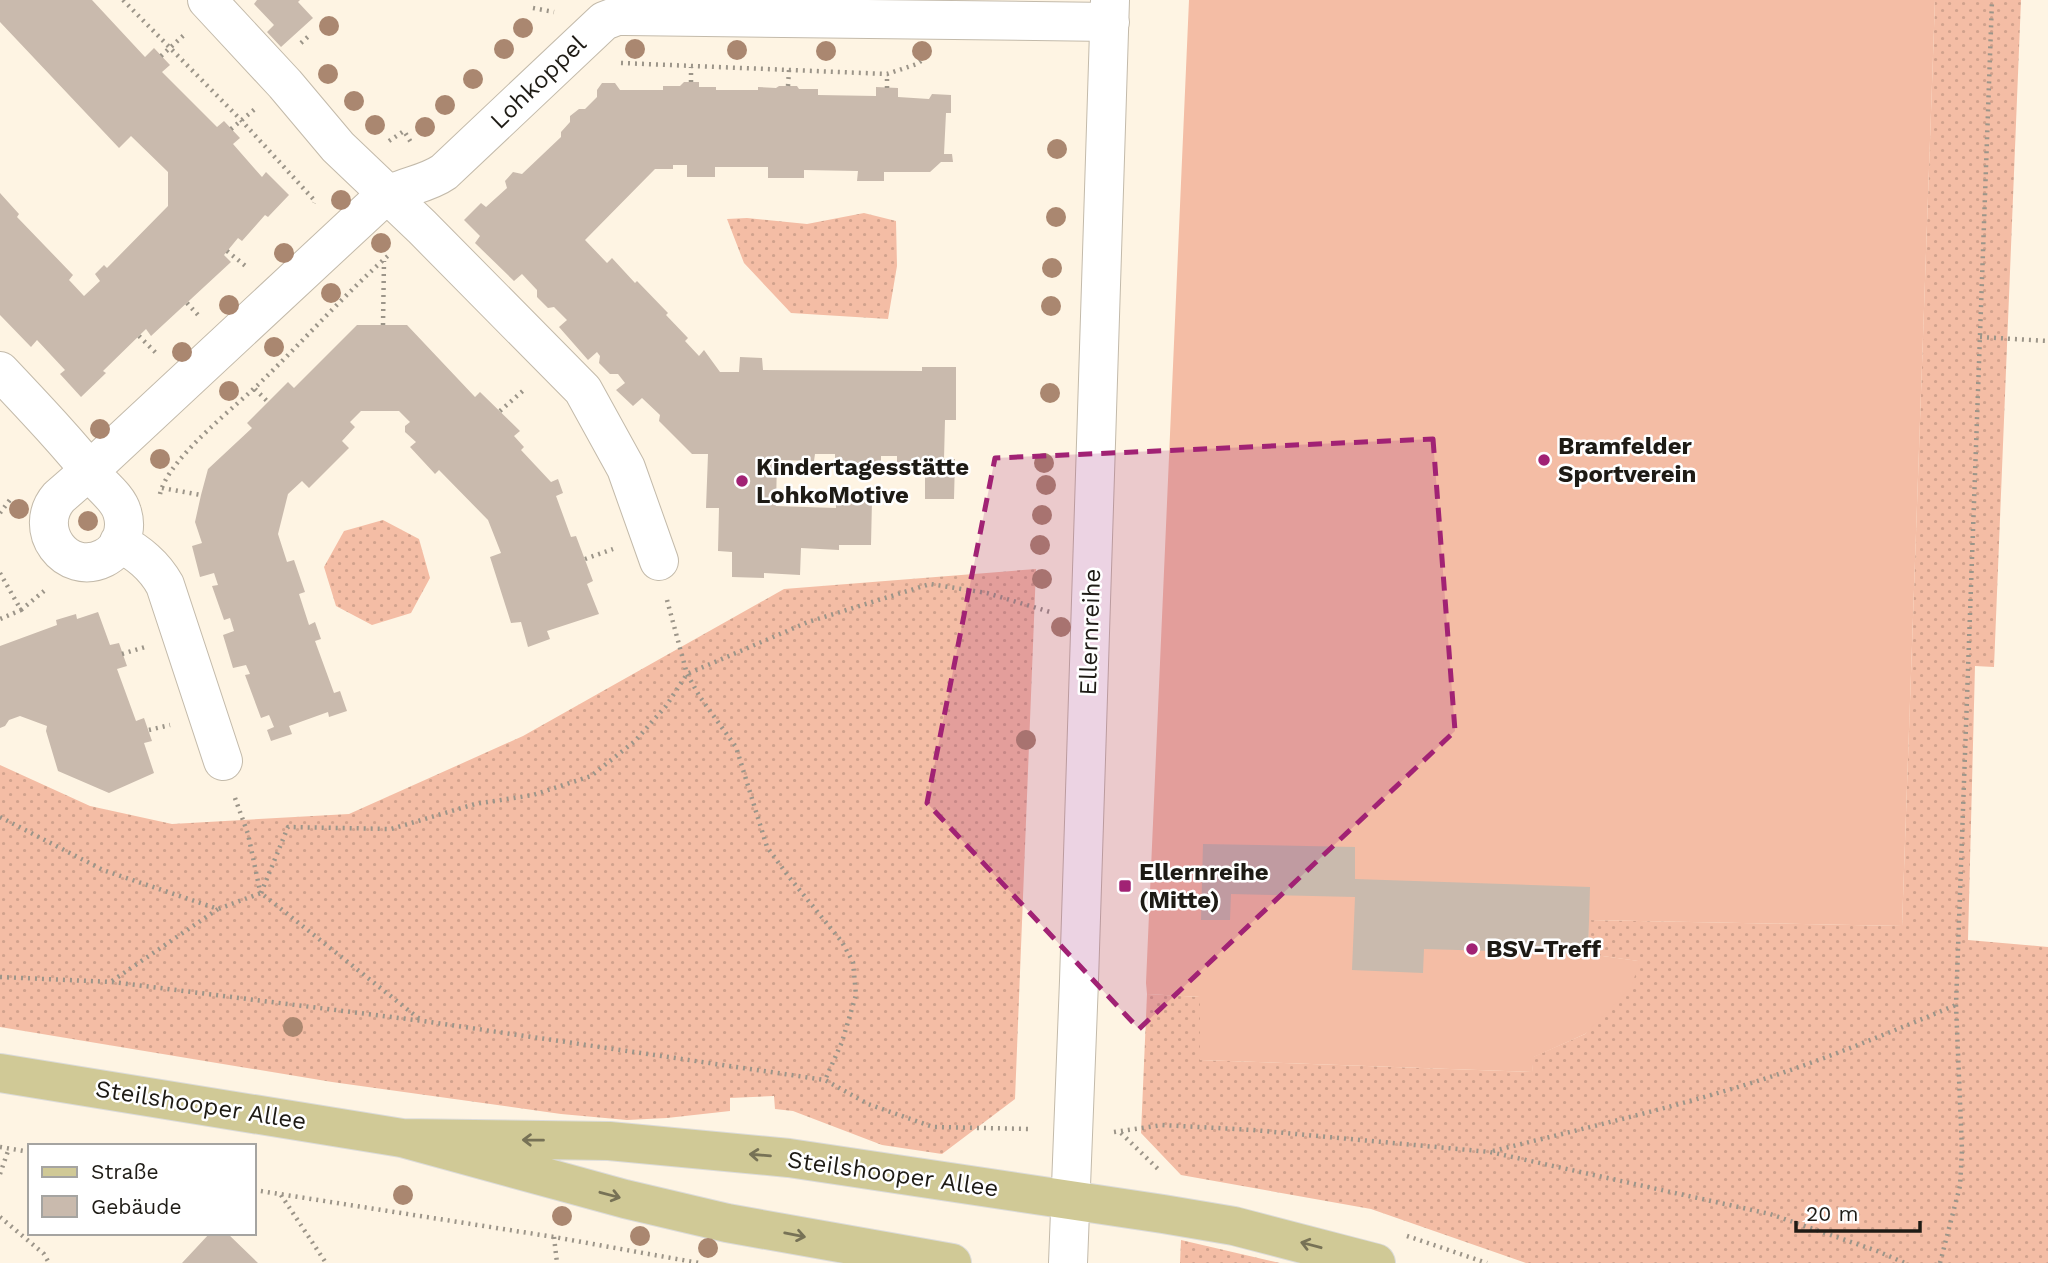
<svg xmlns="http://www.w3.org/2000/svg" width="2048" height="1263" font-family="'Work Sans',sans-serif">
<defs>
<pattern id="grass-dots" width="8" height="8" patternUnits="userSpaceOnUse" patternTransform="scale(1.75)"><rect width="8" height="8" fill="#f4bda5"/><path d="M2 2h.1M6 6h.1" fill="none" stroke="#d1a28d" stroke-width="1.8" stroke-linecap="round"/></pattern>
</defs>
<rect width="100%" height="100%" fill="#fef4e3"/>
<path fill="url(#grass-dots)" d="M1935,0H2021L1994,667L1975,666L1968,940L2048,947V1263H1526L1371,1209L1181,1175L1141,1133L1147,994L1200,997V1060L1532,1072L1533,1057L1585,1034L1638,961L1588,954L1589,920L1902,926Z
M864,213L896,221L897,266L888,319L791,313L744,263L727,219L747,218L807,224Z
M383,520L419,539L430,578L411,613L372,625L336,606L324,567L344,531Z
M1036,569L1015,1099L942,1154L882,1145L793,1111L775,1109L774,1096L730,1098V1111L667,1118L627,1120L561,1114L332,1082L0,1027V765L90,806L172,824L349,814L523,736L784,589Z
M1181,1240L1280,1263H1180Z"/>
<path fill="#f4bda5" d="M1189,0H1935L1902,926L1589,920L1588,954L1639,961L1632,986L1585,1034L1534,1057L1532,1072L1200,1060V997L1147,994L1146,983Z"/>
<path fill="#c9baad" d="M0,0H92L145,57L154,48L170,65L162,72L217,127L224,121L240,138L233,144L262,177L266,172L289,195L268,217L265,215L242,241L238,238L224,255L231,262L151,336L146,329L103,371L106,373L81,397L60,374L65,370L37,340L31,347L0,315V193L19,214L17,217L73,275L69,280L84,296L100,281L95,274L104,265L107,268L168,206V172L131,136L119,148L0,22Z
M257,0H300L298,2L313,18L281,47L267,32L274,25L254,4Z
M684,82H699V87H716V90H758V87L776,88L779,86H797L799,89H818V95L876,96V87L898,88V97L929,99L932,94L951,95V113H946L944,154H952L953,162H941L930,172H884V181H857L858,171L804,170V178H768V167H715V177H687V165H673V169H655L585,240L607,263L612,258L635,283L637,281L668,313L666,315L688,338L685,341L699,356L704,350L720,372H739L740,357L762,358L763,370L922,371V367H956V420H945L944,459H955L954,499H925V463H897V456H881V463H835V454H815L814,461L777,460L776,506L836,508V500H872L871,545H839V550L801,548L800,575L764,573V578L732,577V552L718,551L719,508H706L708,454H692L659,421L660,415L642,398L633,406L616,390L625,383L618,374H610L599,363L600,356L597,352L588,360L559,327L567,320L554,307L548,308L537,297V290L522,274L514,281L475,243L480,236L464,220L481,203L486,207L507,188L505,181L513,172L522,174L561,137V132L570,122V116L579,109H585L597,97V90L602,83H615L620,90H663V86H680Z
M357,325H407L475,397L480,392L520,431L514,436L524,447L521,450L551,482L558,479L563,493L556,496L571,537L576,536L593,581L587,584L599,614L547,631L550,639L528,647L521,622L511,623L490,557L501,553L488,520L439,470L435,474L410,447L416,442L405,432V426L410,422L399,411H361L350,422L355,427L342,441L349,448L309,488L302,481L288,494L278,534L287,562L294,560L305,592L299,594L309,625L315,622L321,639L315,641L334,693L340,691L347,711L329,717L328,712L289,726L292,734L271,741L267,730L274,727L269,715L261,718L245,675L250,674L246,665L233,668L223,635L234,631L230,618L224,620L212,586L218,585L214,573L200,577L192,546L202,543L195,522L201,495L208,469L252,428L247,423L288,382L294,388Z
M98,612L110,645L119,643L127,666L117,669L136,721L144,718L152,741L144,743L154,773L109,793L58,771L46,731L47,726L20,716L9,720L5,726L0,728V646L57,625L56,620L76,614L77,619Z
M1203,844L1355,847V879L1590,887L1588,954L1424,949L1423,973L1352,970L1355,897L1231,894L1230,920H1201Z
M210,1233H227L258,1263H182Z"/>
<g fill="none" stroke-linecap="round" stroke-linejoin="round">
<g stroke="#c3baaa" stroke-width="40">
<path id="minor" d="M207,0L285,84L338,147L422,227L583,390L626,468L659,561
M0,371C35,408 69,444 100,483C108,491 119,501 122,512C128,530 120,550 104,558C66,577 31,529 59,497L90,470L378,202C398,186 424,186 444,172L604,21L617,16H625L1110,22
M119,542C138,553 154,565 165,585L223,761
M1068,1263L1079,981L1110,0"/>
</g>
<g stroke="#dbdbda" stroke-width="40">
<path id="major" d="M0,1073L402,1138L625,1199L727,1223L952,1263
M402,1138L609,1141L789,1158L1163,1214L1234,1226L1376,1263"/>
</g>
<path stroke="#9c9589" stroke-width="4.5" stroke-dasharray="2 5" stroke-linecap="butt" d="M123,0L241,120L315,201L314,203
M533,8L554,12
M301,43L311,34
M161,56L184,35
M621,63L887,74L917,64L921,61
M691,82V67
M788,86L789,70
M887,88V74
M231,129L255,109
M389,141L404,131L412,144
M227,251L248,268
M187,303L198,315
M383,325L384,261
M139,336L156,353
M1980,337L2048,341
M255,389L268,402
M500,411L525,389
M162,488L201,495
M160,494C168,458 237,406 264,379C306,338 346,293 390,254
M0,513L12,497
M585,559L613,549
M0,573L21,610L0,619
M667,600L687,674L700,697L736,747L767,847L789,877L842,942L853,962L856,995L842,1042L825,1080
M21,610L44,591
M122,654L145,647
M149,730L170,725
M235,798L248,834L260,891
M0,817L103,870L218,909L261,893L422,1021
M261,893L288,827L391,829L475,804L533,795L591,776L635,741L666,706L687,674L808,622L930,584L987,593L1050,612
M0,977L112,982L423,1021L825,1080L868,1104L933,1127L1032,1129
M112,981L218,909
M1114,1132L1162,1125L1253,1130L1490,1152L1770,1214L1877,1251L1905,1263
M1121,1133L1160,1171
M0,1147L30,1152
M1493,1151C1585,1128 1677,1107 1767,1078C1831,1057 1893,1031 1956,1005
M0,1174L9,1148
M254,1190L554,1237L699,1263
M281,1195L326,1263
M0,1217L44,1254L49,1263
M1407,1236L1487,1263
M554,1237L557,1263
M1940,1263L1960,1186L1962,1150L1956,1005L1992,0"/>
<use href="#minor" stroke="#fff" stroke-width="38"/>
<use href="#major" stroke="#d0c996" stroke-width="38"/>
</g>
<g fill="#aa8770">
<circle cx="329" cy="26" r="10"/>
<circle cx="523" cy="28" r="10"/>
<circle cx="504" cy="49" r="10"/>
<circle cx="635" cy="49" r="10"/>
<circle cx="737" cy="50" r="10"/>
<circle cx="826" cy="51" r="10"/>
<circle cx="922" cy="51" r="10"/>
<circle cx="328" cy="74" r="10"/>
<circle cx="473" cy="79" r="10"/>
<circle cx="354" cy="101" r="10"/>
<circle cx="445" cy="105" r="10"/>
<circle cx="375" cy="125" r="10"/>
<circle cx="425" cy="127" r="10"/>
<circle cx="1057" cy="149" r="10"/>
<circle cx="341" cy="200" r="10"/>
<circle cx="1056" cy="217" r="10"/>
<circle cx="381" cy="243" r="10"/>
<circle cx="284" cy="253" r="10"/>
<circle cx="1052" cy="268" r="10"/>
<circle cx="331" cy="293" r="10"/>
<circle cx="229" cy="305" r="10"/>
<circle cx="1051" cy="306" r="10"/>
<circle cx="274" cy="347" r="10"/>
<circle cx="182" cy="352" r="10"/>
<circle cx="229" cy="391" r="10"/>
<circle cx="1050" cy="393" r="10"/>
<circle cx="100" cy="429" r="10"/>
<circle cx="160" cy="459" r="10"/>
<circle cx="1044" cy="463" r="10"/>
<circle cx="1046" cy="485" r="10"/>
<circle cx="19" cy="509" r="10"/>
<circle cx="1042" cy="515" r="10"/>
<circle cx="88" cy="521" r="10"/>
<circle cx="1040" cy="545" r="10"/>
<circle cx="1042" cy="579" r="10"/>
<circle cx="1061" cy="627" r="10"/>
<circle cx="1026" cy="740" r="10"/>
<circle cx="293" cy="1027" r="10"/>
<circle cx="403" cy="1195" r="10"/>
<circle cx="562" cy="1216" r="10"/>
<circle cx="640" cy="1236" r="10"/>
<circle cx="708" cy="1248" r="10"/>
</g>
<defs><path id="oneway-shaft" d="M-6 0H5M1.5-3L5.5 0L1.5 3" fill="none" stroke-width="1.6" stroke-linecap="round" stroke-linejoin="round" transform="scale(1.75)"/></defs>
<g stroke="#777256">
<use href="#oneway-shaft" transform="translate(533 1140) rotate(-179)"/>
<use href="#oneway-shaft" transform="translate(760 1155) rotate(-175)"/>
<use href="#oneway-shaft" transform="translate(610 1195) rotate(15)"/>
<use href="#oneway-shaft" transform="translate(795 1235) rotate(11)"/>
<use href="#oneway-shaft" transform="translate(1311 1245) rotate(-165)"/>
</g>
<path fill="#a12274" fill-opacity="0.2" stroke="#a12274" stroke-width="5" stroke-dasharray="14 9" stroke-linejoin="round" d="M1433,439L1455,731L1139,1029L927,803L995,458Z"/>
<g fill="#a12274" stroke="#fff" stroke-width="2.5">
<circle cx="1544" cy="460" r="7"/>
<circle cx="742" cy="481" r="7"/>
<rect x="1118" y="879" width="14" height="14" rx="3.5"/>
<circle cx="1472" cy="949" r="7"/>
</g>
<g text-anchor="middle" stroke-width="5" stroke-linejoin="round" paint-order="stroke">
<g font-size="24" fill="#1e1b15" stroke="#fff">
<text transform="translate(538 82) rotate(-44)" y="8">Lohkoppel</text>
<text transform="translate(1090 632) rotate(-88)" y="8">Ellernreihe</text>
<text transform="translate(201 1105) rotate(9)" y="8">Steilshooper Allee</text>
<text transform="translate(893 1174) rotate(8)" y="8">Steilshooper Allee</text>
</g>
<g font-size="24" font-weight="bold" fill="#1e1b15" stroke="#fff" text-anchor="start">
<text x="1558" y="454">Bramfelder<tspan x="1558" dy="28">Sportverein</tspan></text>
<text x="756" y="475">Kindertagesstätte<tspan x="756" dy="28">LohkoMotive</tspan></text>
<text x="1139" y="880">Ellernreihe<tspan x="1139" dy="28">(Mitte)</tspan></text>
<text x="1486" y="957">BSV-Treff</text>
</g>
</g>
<rect x="28" y="1144" width="228" height="91" fill="#ffffff" stroke="#a5a4a1" stroke-width="2"/>
<rect x="42" y="1167" width="35" height="10" fill="#d0c996" stroke="#a5a4a1" stroke-width="2"/>
<text x="91" y="1179" font-size="21" fill="#1e1b15">Straße</text>
<rect x="42" y="1196" width="35" height="21" fill="#c9baad" stroke="#a5a4a1" stroke-width="2"/>
<text x="91" y="1214" font-size="21" fill="#1e1b15">Gebäude</text>
<path d="M1796 1221v10h124v-10" fill="none" stroke="#1e1b15" stroke-width="3.5"/>
<text x="1806" y="1221" font-size="21" fill="#1e1b15" stroke="#ffffff" stroke-width="5" paint-order="stroke">20 m</text>
</svg>
